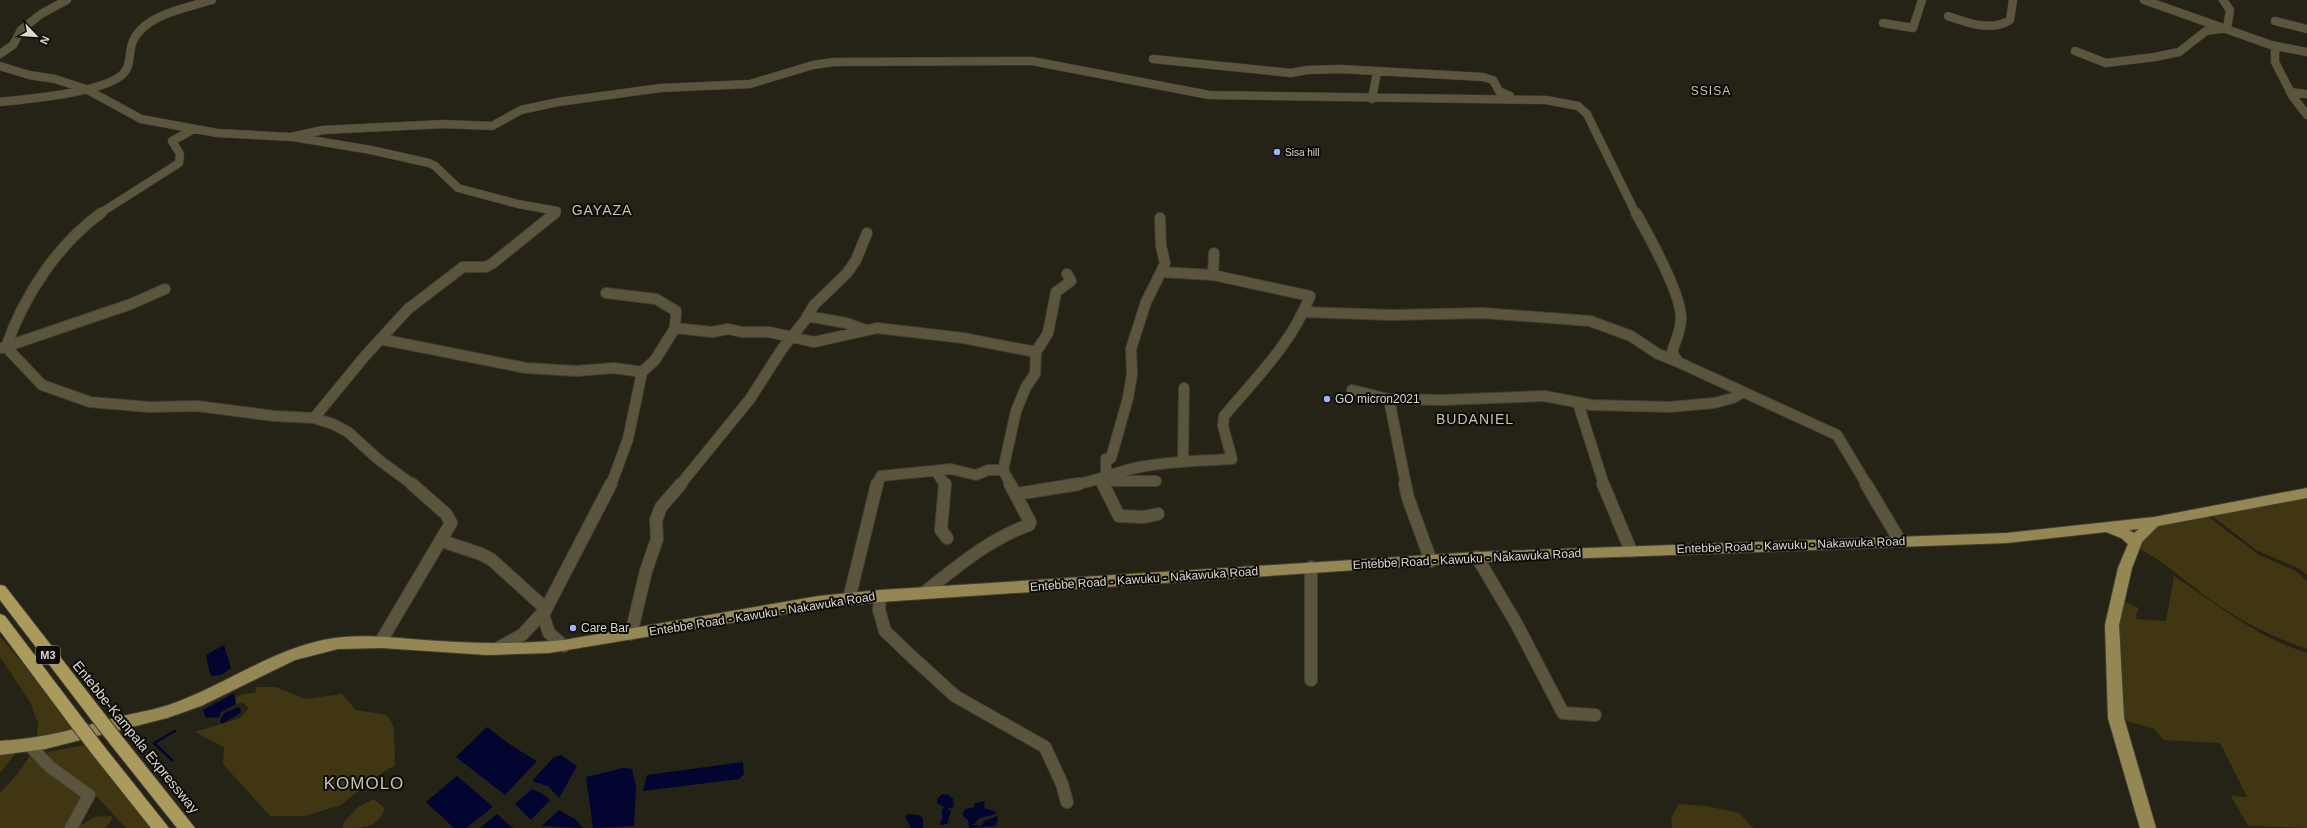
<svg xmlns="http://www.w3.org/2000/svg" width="2307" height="828" font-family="Arial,sans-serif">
<rect width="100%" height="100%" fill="#252216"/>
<path fill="#403712" d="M2307,496V575L2298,568L2256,550L2210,514Z
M2206,515L2259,555L2294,570L2307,581V649C2272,637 2238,620 2208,598C2185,581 2164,561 2138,548C2146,520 2182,520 2206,515Z
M2174,576C2218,605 2256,637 2307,653V828L2248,826L2231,796L2247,797L2220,743L2164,740L2154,729L2120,719L2115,624L2123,601L2139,608L2136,615L2137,619L2166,621Z
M0,636L75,727L47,736H37L38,723L30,702L0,657Z
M257,687H276L305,699L342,694L356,710L387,715L394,727L395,765L377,776L341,805L305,816H270L223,764L224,747L195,732L240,718L249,708L242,702L236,704L235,698L243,694L255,693Z
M86,745L150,828H126L85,784L54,764L47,752Z
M3,754H15L0,773V757Z
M30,755L44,770L69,785L85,798L67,828H0V793L19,772Z
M374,799L385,809C377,828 366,828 343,828V823L358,807Z
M1678,804L1706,806L1739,813L1753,828H1672L1671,819Z
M112,816L111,821L105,828H76L94,817Z"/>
<path fill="#010530" d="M224,645L231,668L221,675L212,676L210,674L206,655Z
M234,693L236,704L221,712L219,717L206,718L203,710Z
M239,707L241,710L239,714L222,724L220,721L224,713Z
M487,727L512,746L537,761L505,795L456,757Z
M561,755L577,766L559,798L548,786L532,781L553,758Z
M743,762L744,774L739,779L643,791L647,775Z
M623,768L632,769L636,787L634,826L593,828L586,777Z
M457,776L493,807L466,828H454L426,802Z
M532,789L543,794L550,800L531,820L515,804Z
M942,794L949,795L953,799L954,807L947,809L951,811L947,824L939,825L942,819V809L946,808L937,803L938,798Z
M985,801L984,808L996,812V814L980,818L973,825L981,826L984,821L997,816L998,820L995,826L969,828L968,820L963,816V812L966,809L975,807L974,804Z
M559,810L575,819L583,828L542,826Z
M497,814L513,828H480Z
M909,814L919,815L923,819V828H911L905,816Z"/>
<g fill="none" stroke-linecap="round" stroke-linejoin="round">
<path stroke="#010530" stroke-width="2.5" d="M172,760L154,743L175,731"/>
<g stroke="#423f34" stroke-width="9">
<path id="minor-far2" d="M2144,0L2271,45L2307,52
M1948,16C1968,23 1991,32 2010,20L2013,0
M2275,21L2307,29
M1883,23L1913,28L1922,0
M2275,46V62L2293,97L2307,115
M2075,51L2106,63L2155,57L2179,52L2206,31L2227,28L2230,10L2223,0
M0,54L13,45L21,30L41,14L67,0
M1153,59L1291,73L1307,70L1340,69L1483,77L1493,80L1499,91L1510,96
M0,66L29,75L55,79L86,89L141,119L217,133L291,137L323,130L444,124L492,126L521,110L558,102L661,88L750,84L813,65L834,62L1032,61L1209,95L1546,100L1578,106L1587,114L1636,214
M2290,92L2307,94
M1372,99L1377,72
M0,102C29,99 100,93 122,75C132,66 128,53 133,41C145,14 187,8 212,0
M293,137L371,150L429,163L435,166L458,188L518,204L557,211L554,214
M99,214L179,163L180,154L172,141L194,129"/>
</g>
<g stroke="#423f34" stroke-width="12">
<path id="minor-far1" d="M101,213C56,246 24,296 6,347L42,385L90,402L149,407L197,406L274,416L314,418L333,424L348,432L379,460L413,485
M1636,213C1649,236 1682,296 1681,319C1681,330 1675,342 1672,352L1678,362L1837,435L1867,485
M1213,275L1214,253
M606,293L656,299L676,311L675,328L655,360L642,372L628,439L611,485
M1304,312L1392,315L1483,313L1590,321L1631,336L1658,354L1678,362
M807,316L846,323L863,329
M675,328L712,332L728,329L742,332H769L814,342L877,328L963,338L1036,352
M380,339L526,368L577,371L614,368L642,372
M2,348L131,304L165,289
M1352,390L1389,399L1406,485
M1389,399L1443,400L1544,396L1592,405L1670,407L1714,403L1733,398L1743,392
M1578,403L1604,485
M314,418L365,356L408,309L463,267H486L493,263L555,213
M1183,461L1184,388
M936,471L945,485
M1106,476V459L1111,458L1128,398L1132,374L1131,349L1146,302L1161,272
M1099,481H1156
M1101,481L1103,485
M680,485L750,399L782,349L806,319L814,305L847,273L856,260L867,233
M877,485L881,476L951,469L976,475L988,470H1003
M1011,485L1003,470L1016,411L1026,387L1035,374L1036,352L1048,333L1056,292L1071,281L1067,274
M1072,485C1096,482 1117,471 1140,467C1170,461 1201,461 1232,459L1223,426L1224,416C1256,378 1292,343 1310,296L1213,275L1161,272L1165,263L1161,246L1160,218"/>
</g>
<g stroke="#423f34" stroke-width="14">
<path id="minor" d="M945,484L941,530L947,538
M1103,484L1119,516L1144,517L1158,514
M1405,484L1408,498L1431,561
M1603,484L1631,551
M1866,484L1900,541
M1016,494L1079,484
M442,541L481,554L492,560L546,609L543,615L549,633L564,646
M1477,557L1516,623L1563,713L1595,715
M1311,567V680
M925,592C958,566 989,539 1029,525L1030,522L1010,484
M880,596L879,610L885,631L910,655L955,696L1045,747L1062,784L1067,802
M849,599L877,484
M631,634L646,571L657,539L656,520L661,507L681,484
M381,641L451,523L446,514L412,484
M496,649L522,635L546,609L611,484
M30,746L50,767L89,795L71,828"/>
</g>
<g stroke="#423f34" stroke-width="2">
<path id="major" d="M2307,488V498L2158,526L2142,542L2132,568L2119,625L2124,718L2156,828H2140L2108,718L2105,625L2118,568L2128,544L2121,538L2106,532L2007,543L1477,562L880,602L819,608L549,653L487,655L382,648L338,649L295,660L201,706L167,718L45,749L0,755V741C41,739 79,728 118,717C139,712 162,709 182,700C230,681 272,651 323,640C362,632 401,639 440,641C482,644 523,644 564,640L819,596L880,590L1477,552L2007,533L2154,517ZM2139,529L2134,533L2129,530Z"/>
</g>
<g stroke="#423f34" stroke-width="2">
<path id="highway" d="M0,585L5,586L103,712L105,717L103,722L98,724L93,722L0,600Z
M0,614L5,616L83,719L86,724L83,729L78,731L73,729L0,631Z
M116,733L121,735L195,828H177L111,745L108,740L111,735Z
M98,743L103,745L169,828H151L93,755L90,750L93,745Z"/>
</g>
<use href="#minor-far2" stroke="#5b553d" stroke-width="8"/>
<use href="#minor-far1" stroke="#5b553d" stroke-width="10"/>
<use href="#minor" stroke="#5b553d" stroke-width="12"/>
<use href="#major" fill="#948754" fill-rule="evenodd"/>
<use href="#highway" fill="#aa9b5c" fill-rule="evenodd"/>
<g stroke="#423f34" stroke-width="16" stroke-linecap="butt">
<path id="highway-bridge" d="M98,717L116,740
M78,724L98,750"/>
</g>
<use href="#highway-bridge" stroke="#aa9b5c" stroke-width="14"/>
</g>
<g fill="#97b6fd" stroke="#0d0b07" stroke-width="1.5">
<circle cx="1277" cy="152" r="4"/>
<circle cx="1327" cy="399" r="4"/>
<circle cx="573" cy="628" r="4"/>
</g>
<g text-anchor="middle" stroke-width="4" stroke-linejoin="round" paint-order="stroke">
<g font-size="10" fill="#dad8d0" stroke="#0d0b07" text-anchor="start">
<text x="1285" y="156">Sisa hill</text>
</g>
<rect fill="#0d0b07" stroke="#9c9a94" stroke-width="1" x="36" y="646" width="24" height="18" rx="3"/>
<g font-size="11" font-weight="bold" fill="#dad8d0">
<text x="48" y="659">M3</text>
</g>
<g font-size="12" letter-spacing="1" fill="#c5c2b2" stroke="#0d0b07">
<text x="1711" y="95">SSISA</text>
</g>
<g font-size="12" fill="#dad8d0" stroke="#0d0b07" text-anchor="start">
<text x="1335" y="403">GO micron2021</text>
<text x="581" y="632">Care Bar</text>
</g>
<g font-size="12" fill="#dad8d0" stroke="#0d0b07">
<text transform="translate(1791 545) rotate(-2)" y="4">Entebbe Road - Kawuku - Nakawuka Road</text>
<text transform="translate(1467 559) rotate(-3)" y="4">Entebbe Road - Kawuku - Nakawuka Road</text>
<text transform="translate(1144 579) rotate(-4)" y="4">Entebbe Road - Kawuku - Nakawuka Road</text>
<text transform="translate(762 614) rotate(-9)" y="4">Entebbe Road - Kawuku - Nakawuka Road</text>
</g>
<g font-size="14" letter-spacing="1" fill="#c5c2b2" stroke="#0d0b07">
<text x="602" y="215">GAYAZA</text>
<text x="1475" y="424">BUDANIEL</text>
</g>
<g font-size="14" fill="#dad8d0" stroke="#0d0b07">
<text transform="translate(136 737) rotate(51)" y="5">Entebbe-Kampala Expressway</text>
</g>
<g font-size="17" letter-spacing="1" fill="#c5c2b2" stroke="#0d0b07">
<text x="364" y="789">KOMOLO</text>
</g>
</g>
<g transform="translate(36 36) rotate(115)" stroke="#0d0b07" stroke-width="3" paint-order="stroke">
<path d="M0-3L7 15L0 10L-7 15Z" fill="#dad8d0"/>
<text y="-6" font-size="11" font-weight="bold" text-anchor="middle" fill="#dad8d0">N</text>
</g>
</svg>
